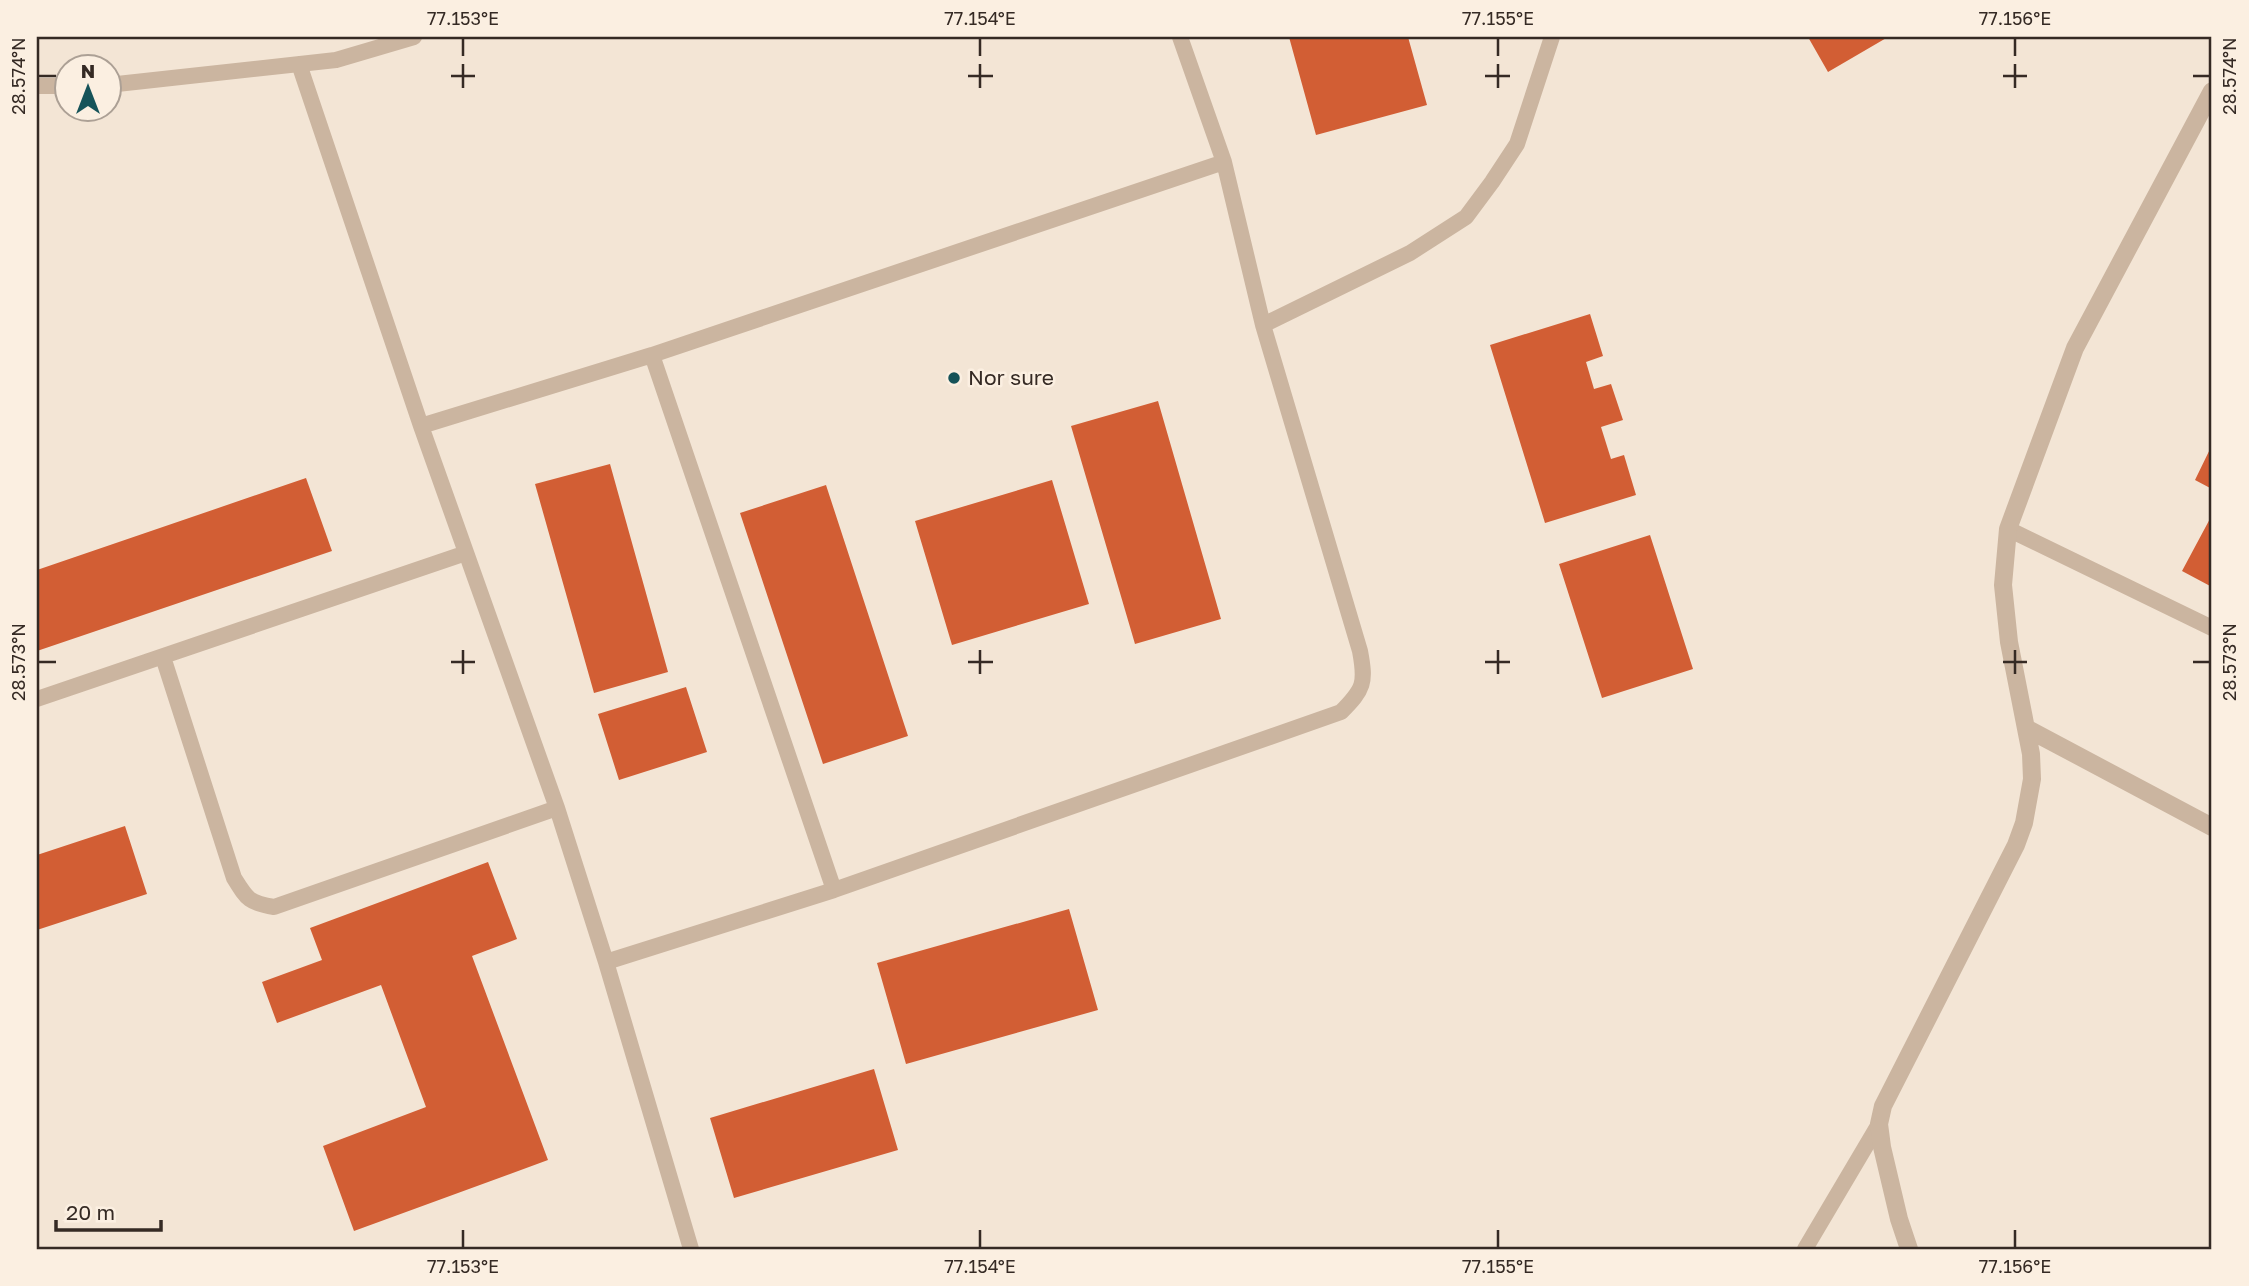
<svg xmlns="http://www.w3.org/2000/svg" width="2249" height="1286" font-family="'Golos Text',sans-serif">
<rect width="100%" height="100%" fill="#f3e5d5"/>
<path fill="#d25e34" d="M1289,37H1408L1427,105L1316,135Z
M1808,37H1888L1828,72Z
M1590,314L1603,356L1586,362L1594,389L1611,384L1623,420L1601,427L1611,459L1624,455L1636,495L1545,523L1490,345Z
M1158,401L1221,619L1135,644L1071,426Z
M2212,445V489L2195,480Z
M610,464L668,672L594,693L535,484Z
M306,478L332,551L37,651V570Z
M1052,480L1089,604L952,645L915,521Z
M826,485L908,736L823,764L740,513Z
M2212,515V587L2182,571Z
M1650,535L1693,669L1602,698L1559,564Z
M686,687L707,752L619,780L598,714Z
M125,826L147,894L37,930V855Z
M488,862L517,939L472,956L548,1160L354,1231L323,1146L426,1107L381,985L277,1023L262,982L322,960L310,928Z
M1069,909L1098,1010L906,1064L877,963Z
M874,1069L898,1150L734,1198L710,1118Z"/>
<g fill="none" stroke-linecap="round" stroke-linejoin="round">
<path stroke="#cbb5a0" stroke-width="16" d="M299,64L421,426L557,808L606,962L691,1249
M108,85L336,60L414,37
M37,86H66
M1263,325L1410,253L1466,217L1492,182L1517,144L1552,37
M652,355L834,890
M421,426L652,355L1224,162
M2008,529L2212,628
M163,657L234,878C247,899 249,903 274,907L557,808
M37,699L466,553
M606,962L834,890L1341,712C1364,689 1366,683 1360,651L1263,325L1224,162L1180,37
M1805,1249L1879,1124"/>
<path stroke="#cbb5a0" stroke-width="18" d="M2026,728L2212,827
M1909,1249L1899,1219L1882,1147L1879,1124L1883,1106L2016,845L2024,823L2032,779L2031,754L2009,642L2003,585L2008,529L2075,348L2212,91"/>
</g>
<path fill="none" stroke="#352a24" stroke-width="2.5" d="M463,38V56M980,38V56M1498,38V56M2015,38V56M463,64V88M980,64V88M1498,64V88M2015,64V88M38,76H56M451,76H475M968,76H993M1485,76H1510M2003,76H2027M2193,76H2210M463,650V674M980,650V674M1498,650V674M2015,650V674M38,662H56M451,662H475M968,662H993M1485,662H1510M2003,662H2027M2193,662H2210M463,1230V1248M980,1230V1248M1498,1230V1248M2015,1230V1248"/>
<circle fill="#165359" stroke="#fbefe1" stroke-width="2.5" cx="954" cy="378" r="7"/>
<g text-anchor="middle" stroke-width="5" stroke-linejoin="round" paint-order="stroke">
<g font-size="21" fill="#352a24" stroke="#fbefe1" text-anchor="start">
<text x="968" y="385">Nor sure</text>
</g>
</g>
<rect width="2249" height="1286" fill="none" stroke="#fbefe1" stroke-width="77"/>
<g transform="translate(88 88)"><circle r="33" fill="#fbefe1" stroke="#aca095" stroke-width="2"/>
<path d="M0-5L12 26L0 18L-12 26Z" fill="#165359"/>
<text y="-10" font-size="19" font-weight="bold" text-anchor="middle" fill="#352a24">N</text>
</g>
<path d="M56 1220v10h105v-10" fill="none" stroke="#352a24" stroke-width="3.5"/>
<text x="66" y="1220" font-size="21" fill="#352a24" stroke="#fbefe1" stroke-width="5" paint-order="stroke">20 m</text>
<rect x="38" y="38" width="2172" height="1210" fill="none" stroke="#352a24" stroke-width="2.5"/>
<g font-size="18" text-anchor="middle" fill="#352a24">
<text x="463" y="25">77.153°E</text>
<text x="980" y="25">77.154°E</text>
<text x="1498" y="25">77.155°E</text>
<text x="2015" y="25">77.156°E</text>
<text transform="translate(19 76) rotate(-90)" y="6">28.574°N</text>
<text transform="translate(2230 76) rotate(-90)" y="6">28.574°N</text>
<text transform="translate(19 662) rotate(-90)" y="6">28.573°N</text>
<text transform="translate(2230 662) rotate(-90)" y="6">28.573°N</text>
<text x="463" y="1273">77.153°E</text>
<text x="980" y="1273">77.154°E</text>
<text x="1498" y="1273">77.155°E</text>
<text x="2015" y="1273">77.156°E</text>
</g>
</svg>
